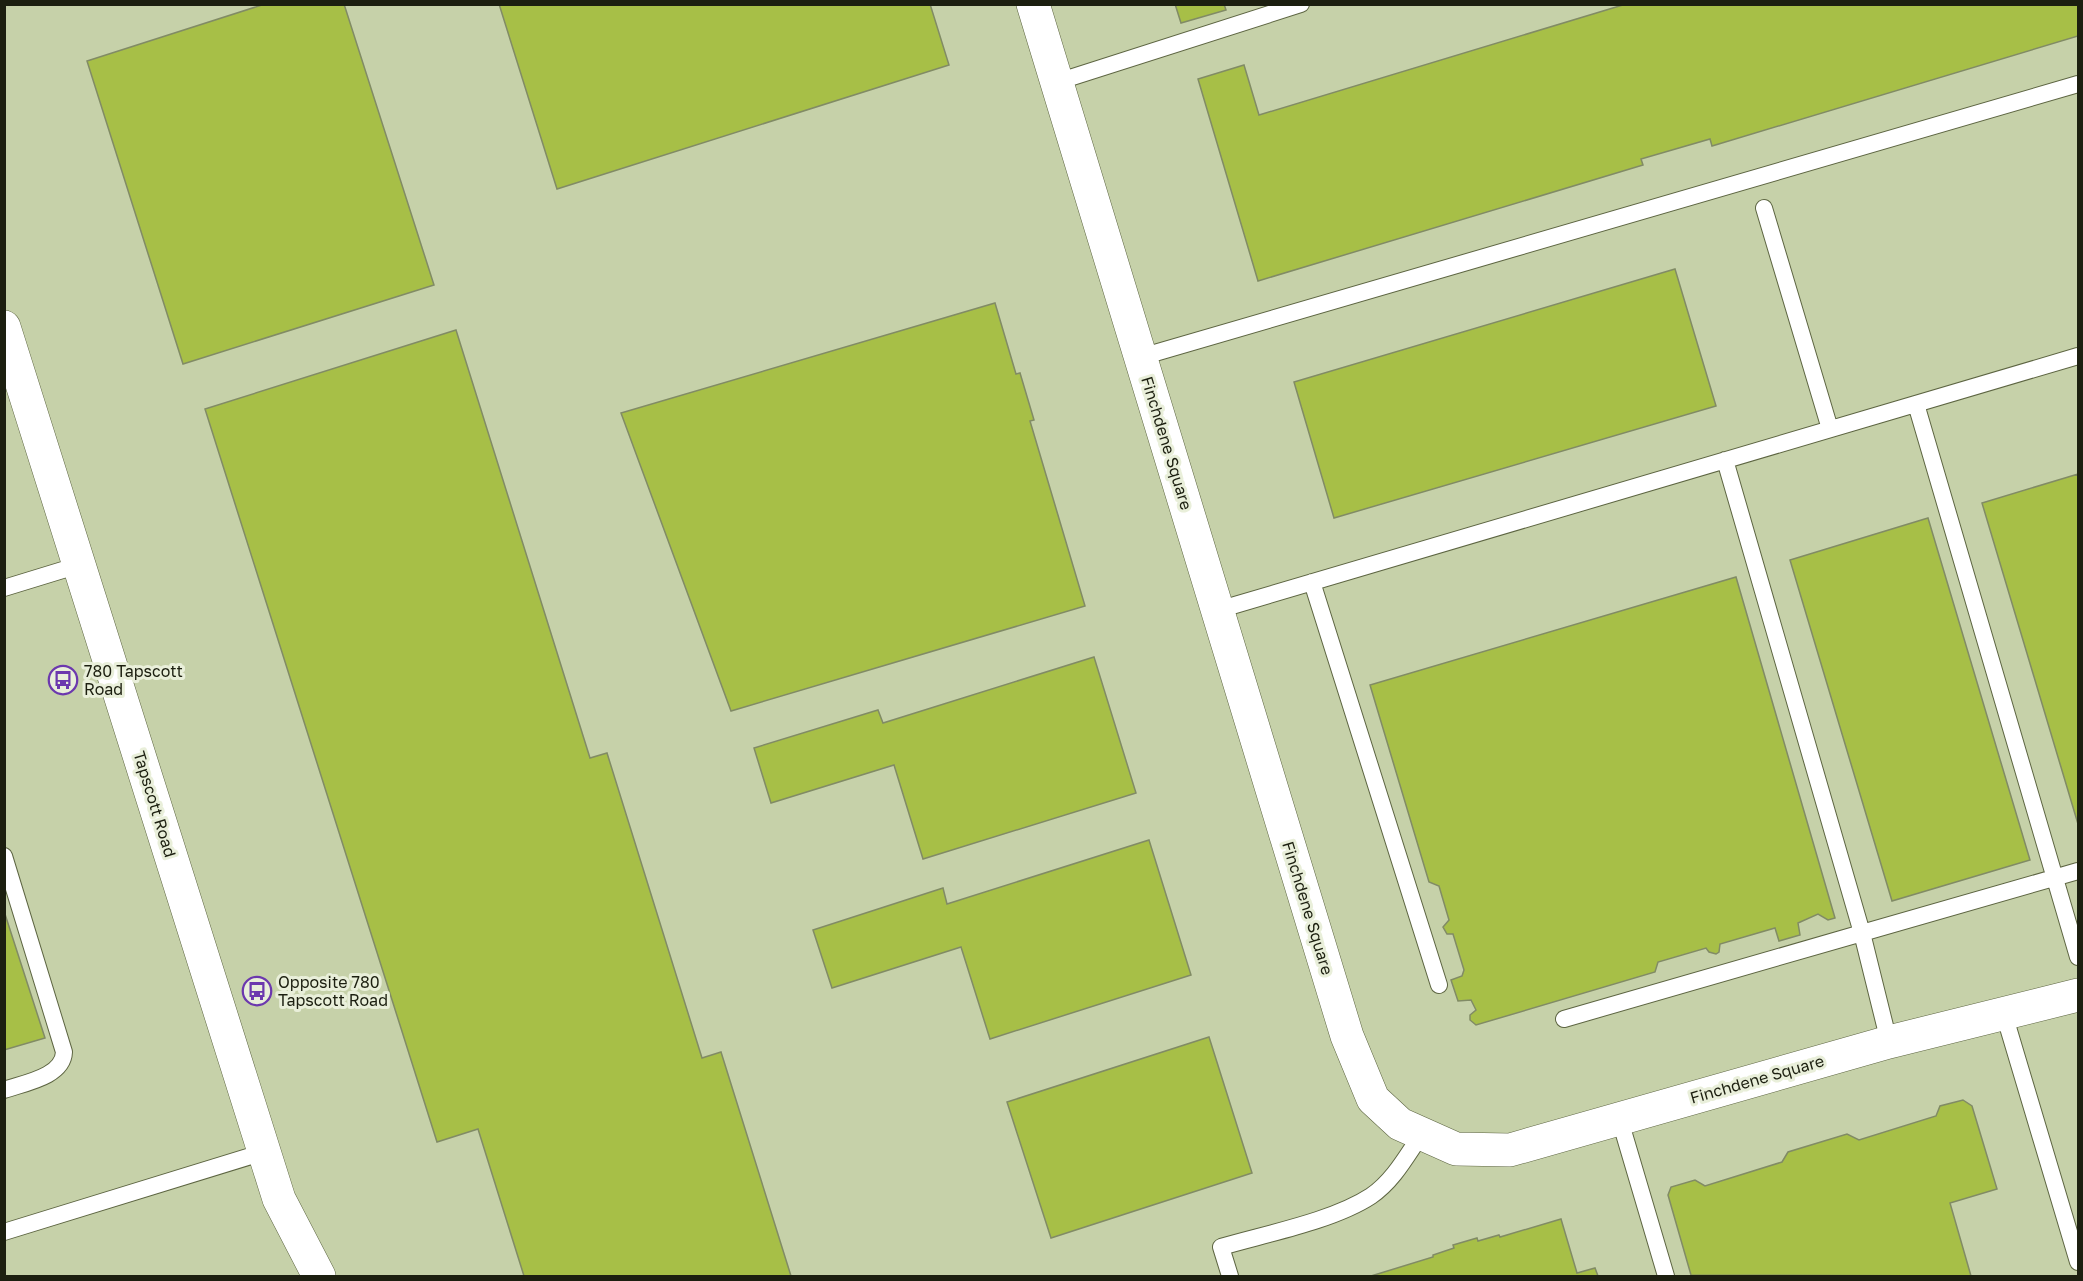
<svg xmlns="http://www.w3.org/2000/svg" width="2083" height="1281" font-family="'Golos Text',sans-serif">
<rect width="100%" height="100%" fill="#c6d1a9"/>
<path fill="#a7bf47" stroke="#818b65" stroke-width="1.5" d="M265,4H344L434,285L183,364L87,61Z
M499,4H930L949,65L557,189Z
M1175,4H1224L1226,10L1181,23Z
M1626,4H2078V36L1712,146L1710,139L1641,159L1643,165L1258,281L1198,79L1244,65L1259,115Z
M1675,269L1716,406L1334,518L1294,382Z
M995,303L1016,374L1020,373L1034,420L1030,421L1085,606L731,711L621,413Z
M456,330L590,758L607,753L702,1058L721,1052L791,1276H524L478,1129L437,1142L205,409Z
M2078,474V824L1982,503Z
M1928,518L2030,860L1892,901L1790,560Z
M1736,577L1835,918L1828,920L1818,914L1798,923L1800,935L1779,941L1775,928L1720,944L1719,952L1716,954L1709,952L1706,948L1658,962L1655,972L1476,1025L1470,1020V1015L1476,1010L1471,1000L1458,1001L1451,980L1462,976L1464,970L1453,934H1447L1443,927L1449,920L1439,886L1429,882L1370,685Z
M1094,657L1136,793L923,859L894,765L771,803L754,748L878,710L883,723Z
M1149,840L1191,975L990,1039L961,947L832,988L813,930L943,888L947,904Z
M4,911L45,1038L4,1050Z
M1209,1037L1252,1173L1051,1238L1007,1102Z
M1963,1100L1972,1106L1997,1189L1950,1203L1971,1276L1691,1275L1668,1195L1671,1187L1695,1180L1705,1186L1782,1162L1788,1152L1847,1134L1859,1140L1936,1116L1940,1106Z
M1561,1219L1577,1273L1595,1268L1598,1276H1371L1433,1257V1255L1454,1248L1453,1245L1477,1238L1478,1241L1499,1235L1500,1237Z"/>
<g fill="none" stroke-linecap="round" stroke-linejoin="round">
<g stroke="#5d6542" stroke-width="18">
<path id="lane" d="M1057,82L1301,4
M1764,208L1830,429
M1141,357L2078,84
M1916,404L2078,957
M1312,582L1439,985
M4,588L79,565
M1218,610L2078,356
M4,856L64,1052C63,1077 24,1083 4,1090
M2004,1014L2078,1262
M1564,1019L1862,933L1725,460
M1889,1042L1862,933L2078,871
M1619,1117L1666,1276
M4,1232L264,1152
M1230,1276L1221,1247C1265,1234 1333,1221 1371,1196C1393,1181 1406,1157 1421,1135"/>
</g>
<g stroke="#5d6542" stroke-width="34">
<path id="street" d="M1033,4L1347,1036L1373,1099L1400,1124L1456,1149L1510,1150L1889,1042L2078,995"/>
</g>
<g stroke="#5d6542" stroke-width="34">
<path id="secondary" d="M4,327L279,1199L319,1276"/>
</g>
<use href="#lane" stroke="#fff" stroke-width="16"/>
<use href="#street" stroke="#fff" stroke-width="33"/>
<use href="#secondary" stroke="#fff" stroke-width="33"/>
</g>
<defs>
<g id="bus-ring" transform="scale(1.5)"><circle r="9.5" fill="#e9efda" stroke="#6c38ae" stroke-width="1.5"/><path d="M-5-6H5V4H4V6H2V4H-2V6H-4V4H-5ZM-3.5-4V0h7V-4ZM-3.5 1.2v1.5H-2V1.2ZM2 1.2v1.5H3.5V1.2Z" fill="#6c38ae"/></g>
</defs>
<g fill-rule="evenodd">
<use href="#bus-ring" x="63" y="680"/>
<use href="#bus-ring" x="257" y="991"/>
</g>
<g text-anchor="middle" stroke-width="6" stroke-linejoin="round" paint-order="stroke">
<g font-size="16" fill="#1c1f10" stroke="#e9efda">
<text transform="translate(1167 443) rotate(73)" y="6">Finchdene Square</text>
<text transform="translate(155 804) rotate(73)" y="6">Tapscott Road</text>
<text transform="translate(1308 908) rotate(73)" y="6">Finchdene Square</text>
<text transform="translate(1757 1079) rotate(-16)" y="6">Finchdene Square</text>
</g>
<g font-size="16" fill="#1c1f10" stroke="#e9efda" text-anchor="start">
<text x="84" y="677">780 Tapscott<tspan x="84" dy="18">Road</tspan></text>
<text x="278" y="988">Opposite 780<tspan x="278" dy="18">Tapscott Road</tspan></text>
</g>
</g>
<rect width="2083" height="1281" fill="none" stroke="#1c1f10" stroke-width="12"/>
</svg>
